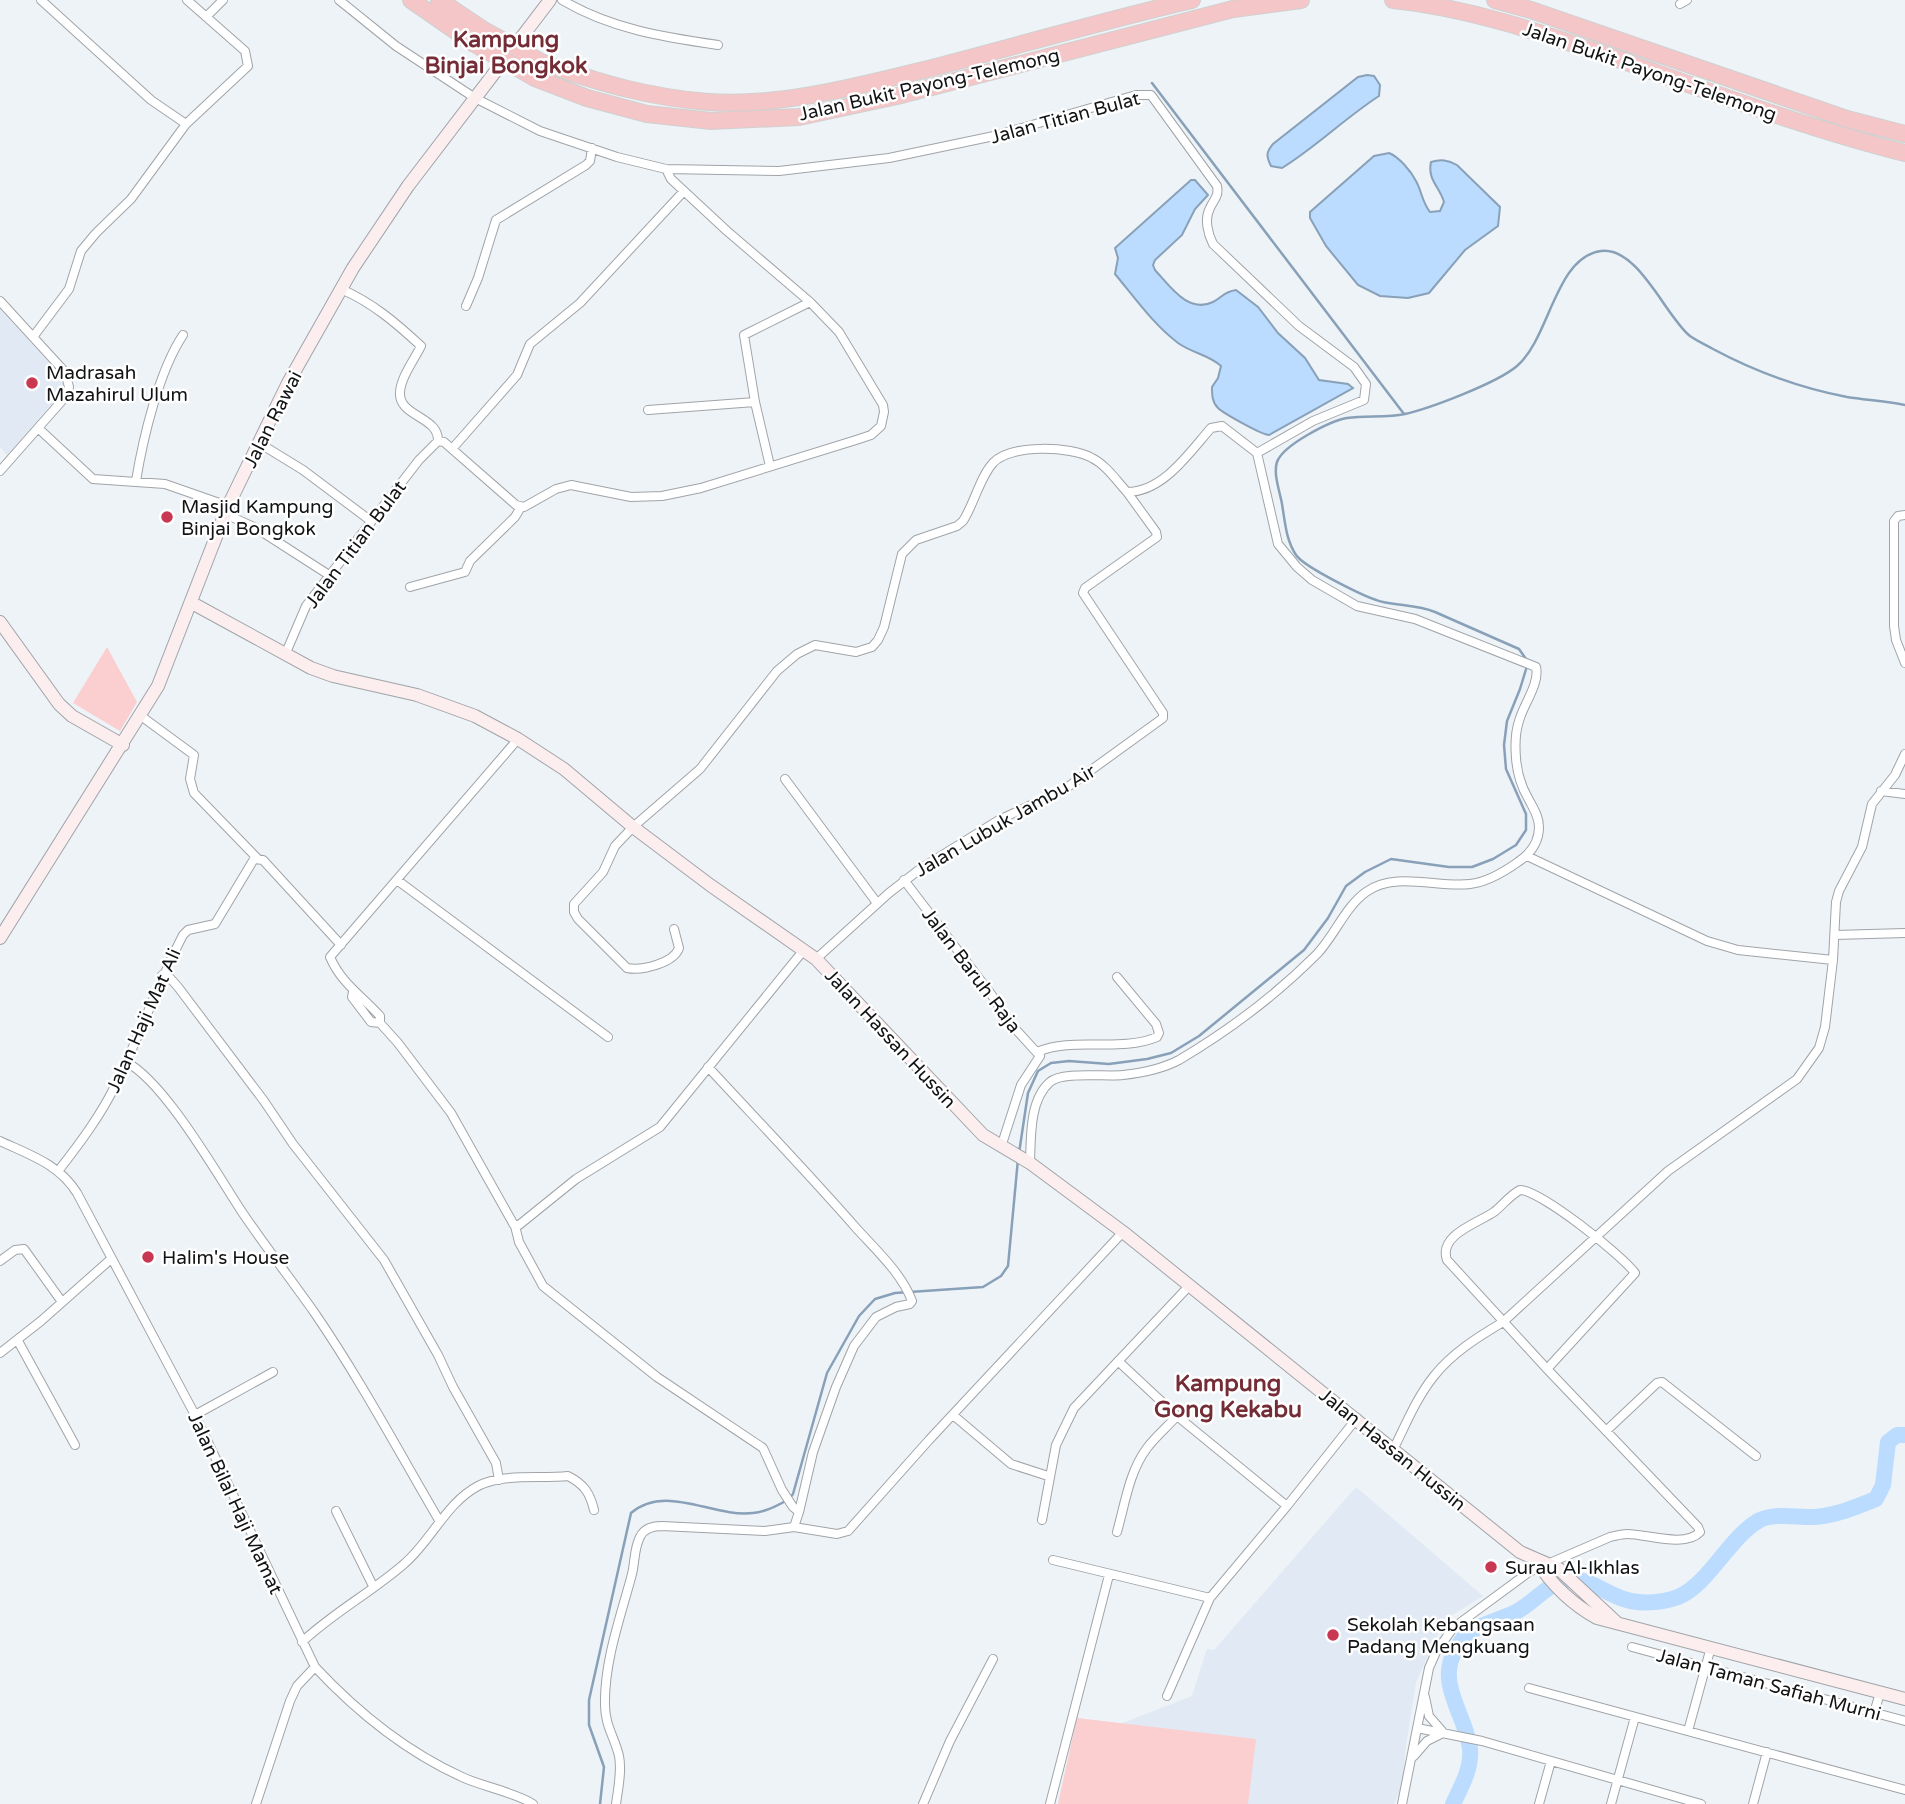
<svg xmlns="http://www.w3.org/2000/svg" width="1905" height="1804" font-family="'Varela Round',sans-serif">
<rect width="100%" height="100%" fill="#eef3f7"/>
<path fill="#e0e9f4" d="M0,309L60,375L64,386L62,392L7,455L0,447Z
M1356,1487L1483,1596L1444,1620L1416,1682L1405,1752L1404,1781L1394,1804H1058L1077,1718L1120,1724L1192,1696L1207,1649L1214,1650Z"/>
<path fill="#fbced0" d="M107,647L137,702L120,731L73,703Z
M1077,1718L1256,1739L1248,1804H1058Z"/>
<path fill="#bbdcff" stroke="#88a0b8" stroke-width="2" d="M1367,75L1374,76L1380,85L1379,96C1345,118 1316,147 1282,168L1271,166C1266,156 1266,152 1273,144L1358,77Z
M1389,153C1399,157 1411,171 1416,181C1422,192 1422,202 1430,212L1440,211L1444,202C1440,187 1427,180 1431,162C1441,159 1448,160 1457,165L1500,207L1498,226L1465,250L1429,293L1408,298L1380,296L1358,285L1326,246L1310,218V212L1374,156Z
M1191,180H1195L1208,195L1195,209L1182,235L1155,260L1153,265L1155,270C1170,286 1188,314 1213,302C1223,297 1223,292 1236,290L1258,307L1278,333L1305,358L1319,380L1348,384L1353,388L1269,435C1262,435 1223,413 1218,408C1212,402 1212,395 1212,387L1218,378L1221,366C1209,355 1192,353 1178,343C1153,324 1135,298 1115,274L1118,258L1115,248Z"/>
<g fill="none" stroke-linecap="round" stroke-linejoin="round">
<path stroke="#88a0b8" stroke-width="2.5" d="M1152,83L1404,414
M1526,659L1519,649L1435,612C1418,605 1401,606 1383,602C1368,599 1304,567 1296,555C1286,540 1285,522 1282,504C1280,492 1273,474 1277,462C1283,445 1330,421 1347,418C1366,415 1386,418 1405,414C1431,408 1497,383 1517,366C1550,338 1555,257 1601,251C1638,246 1666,317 1690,336C1697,341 1706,345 1713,349C1756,372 1800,388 1847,397C1866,400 1886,401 1905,405
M1019,1153L1028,1093L1038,1071L1051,1063L1069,1061L1109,1064L1147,1059L1171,1053L1199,1036L1304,950L1328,918L1346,886L1365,872L1391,859L1449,867H1472L1493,859L1516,845L1526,830V814L1506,769L1504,745L1507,721L1520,689L1527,666
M600,1804L604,1767L589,1725V1700L631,1513C666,1483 713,1518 753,1513C766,1512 779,1505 789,1499L793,1494L827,1373L859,1316L875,1299L895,1293L983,1287L1001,1276L1008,1266L1018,1159"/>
<path stroke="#bbdcff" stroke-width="16" d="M1453,1804C1461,1787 1472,1768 1470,1749C1467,1718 1437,1685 1454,1653C1458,1645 1463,1637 1470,1632C1483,1623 1500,1620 1514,1613C1536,1603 1550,1577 1577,1580C1591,1581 1603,1591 1616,1596C1634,1605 1659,1604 1678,1597C1708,1585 1729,1538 1758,1521C1773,1512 1798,1518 1815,1517C1837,1515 1856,1507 1876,1499L1883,1485L1888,1442L1897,1435H1905"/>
<g stroke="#a0a4a8" stroke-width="10">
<path id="street" d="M41,0L151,100L186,124
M339,0L396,46L475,98L540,131L617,157L666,169L779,171L889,158L994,136L1136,95H1151L1217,186C1219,197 1214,199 1210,208C1204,219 1208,234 1213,244L1299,326L1354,367L1366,384L1364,400L1313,421L1257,453
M562,0C611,29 663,37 718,45
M1680,4L1687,0
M206,17L223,0
M341,289C373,303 396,323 421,346C414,360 401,377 400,392C398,417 439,416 438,441
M0,301L65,372L69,387L67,395L0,471
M466,306L478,278L496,220L586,165L590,161L592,148
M33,337L69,289L81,251L96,233L131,199L186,124L248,66L245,51L187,0
M648,410L755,402
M38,428L93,479L165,484L228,506
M438,441L444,442L516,505L524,507L556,489L571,485L631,497L662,496L701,488L856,440L871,435L881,426L884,412L883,405L839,332L810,302L727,231L671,179L666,169
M259,443L303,470L371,521
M452,449L517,375L530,344L580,303L684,191
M770,466L755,402L744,335L810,302
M136,481C143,438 159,371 183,335
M225,514L256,528L329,575
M1905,515L1898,516L1894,521V626L1896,640L1905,663
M410,587L465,572L470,561L515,517L521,507
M285,655L306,606L419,460L438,441
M141,716L194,755L190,779L194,793L257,858
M518,739L330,957C341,983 362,996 380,1016V1023L398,1043L451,1113L514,1225H519L576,1179L660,1127L803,951
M785,779L877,903
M1881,791L1905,794
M1527,856L1707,941L1738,950L1833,960
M397,880L608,1037
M904,880L991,994L1010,1023L1040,1056L1021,1085L1001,1147
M674,929L679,948C674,963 642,971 627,968L578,919L574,912V904L603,872L615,846L633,827L700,769L777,671L797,654L815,645L856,652L872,647L878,640L884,627L902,554L916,540L957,526L963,521C974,504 980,477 993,463C1010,444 1071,446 1092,458C1106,465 1116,480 1127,492C1163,492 1189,453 1211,428L1222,426L1257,453L1278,544L1297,567L1312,580L1357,606L1415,619L1536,667C1540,684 1523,705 1519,721C1515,733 1515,746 1516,758C1517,772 1521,786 1528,798C1533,808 1539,816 1539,827C1539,842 1530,854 1518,862C1504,872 1488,882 1470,884C1438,888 1395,871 1366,892C1345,907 1335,935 1317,954C1277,994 1228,1031 1179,1060C1162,1069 1141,1073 1123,1075C1106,1077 1062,1071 1050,1082C1029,1100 1031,1138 1030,1163
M1835,935L1905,933
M816,959L889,893L920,869L999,820L1065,789L1163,718V713L1083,593L1085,588L1157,537L1156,532L1127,492
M162,975L170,978L178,987L264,1101L293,1144L384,1260L438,1355L453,1387L496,1463L499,1480
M353,992L352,997L371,1022L380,1023
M1037,1052C1074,1036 1119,1053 1157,1037L1159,1033L1156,1024L1117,977
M126,1062C164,1081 217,1174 242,1212C265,1246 290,1278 314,1312C360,1379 399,1452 440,1522
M708,1067C758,1121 809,1174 857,1229C877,1251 902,1274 912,1301L910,1304L896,1307L876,1317L854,1346L836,1387L813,1452L799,1512L794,1527
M0,1141C30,1155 59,1164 77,1193L195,1415L315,1667C357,1712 405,1751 462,1777C481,1786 517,1793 533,1804
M59,1170C80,1143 101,1115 116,1084C140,1035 158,983 183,935L188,930L215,924L254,859L263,860L341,945
M515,1226L519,1242L543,1286L657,1377L763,1448L782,1490L793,1507L799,1512
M0,1261L15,1250L24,1249L62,1302
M18,1341L75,1445
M0,1353L41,1321L111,1259
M1118,1361L1177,1416L1287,1506
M195,1415L273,1372
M953,1415L1011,1464L1048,1476
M1606,1431L1657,1383L1662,1382L1756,1456
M1394,1448C1406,1424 1417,1397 1434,1376C1452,1353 1478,1337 1503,1322L1668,1171L1797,1079L1819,1048L1825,1027L1833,960L1836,902L1839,891L1862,847L1872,804L1895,775L1905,754
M336,1511L373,1586
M1042,1520L1056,1445L1074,1408L1190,1285
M1117,1532C1125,1504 1129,1472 1147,1448C1155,1437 1167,1427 1177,1416
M1053,1560L1210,1598
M302,1642C334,1612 372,1592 404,1564C431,1541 446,1503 478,1486C503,1473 540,1479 568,1476C584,1484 590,1493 594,1510
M1632,1647L1905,1721
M1529,1688L1905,1790
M1167,1696L1210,1598L1287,1506L1357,1418
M1425,1697L1429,1716L1442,1731
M1874,1713L1880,1693
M1417,1728L1482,1741L1701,1804
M1688,1731L1711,1647
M1414,1756L1427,1741L1441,1734
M256,1804L290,1701L297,1686L315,1667
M616,1804C618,1789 622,1771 619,1756C615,1738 605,1726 605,1705C604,1661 621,1616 632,1574C635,1562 634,1548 640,1537C644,1528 653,1526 662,1526L765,1531L794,1527L837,1534L848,1531L929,1440L1123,1232
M923,1804L950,1741L993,1659
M1050,1804L1109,1575
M1402,1804L1429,1668L1436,1652L1453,1628L1529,1572L1610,1537C1616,1536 1621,1534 1627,1534C1647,1534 1685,1548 1700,1532L1698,1527L1547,1369L1447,1260C1438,1235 1478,1223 1494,1212C1503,1205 1509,1196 1520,1190C1540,1190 1622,1255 1635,1273L1547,1369
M1539,1804L1551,1761
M1611,1804L1635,1717
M1753,1804L1767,1752"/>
</g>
<g stroke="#a0a4a8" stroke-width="14">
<path id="secondary" d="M192,603L311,668L333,676L417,695L475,716L518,739L564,769L633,827L710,885L816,959L983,1135L1030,1163L1123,1232L1520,1552L1559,1569L1616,1622
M0,622L59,704L72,716L123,745
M0,938L158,686L228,506L288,383L353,268L408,186L550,0
M1538,1562C1550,1584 1575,1606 1597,1618L1905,1699"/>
</g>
<g stroke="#d0d0d0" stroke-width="18">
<path id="highway" d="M411,0L473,43
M439,0L482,29
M1393,0C1470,8 1542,33 1615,58C1711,92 1806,128 1905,153
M1495,0L1531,10L1847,119L1905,134
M543,63C600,83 647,97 708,102C779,107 855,87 924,70C1013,47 1102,21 1192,0
M535,78L587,98L647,114L711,121L799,117L897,96L1233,9L1301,0"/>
</g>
<use href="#street" stroke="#fff" stroke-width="8"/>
<use href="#secondary" stroke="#fceeee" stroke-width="12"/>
<use href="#highway" stroke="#f5c6c8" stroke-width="16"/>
<g stroke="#d0d0d0" stroke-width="18" stroke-linecap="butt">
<path id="highway-bridge" d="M482,29L543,63
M473,43L535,78"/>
</g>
<use href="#highway-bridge" stroke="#f5c6c8" stroke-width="16"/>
</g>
<g fill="#c83852" stroke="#fff" stroke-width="2.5">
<circle cx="32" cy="383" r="7"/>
<circle cx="167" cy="517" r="7"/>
<circle cx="148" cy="1257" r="7"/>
<circle cx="1491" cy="1567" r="7"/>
<circle cx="1333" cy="1635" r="7"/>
</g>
<g text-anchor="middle" stroke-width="5" stroke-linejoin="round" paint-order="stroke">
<g font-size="19" fill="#121314" stroke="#fff">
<text transform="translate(1650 71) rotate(19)" y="7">Jalan Bukit Payong-Telemong</text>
<text transform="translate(929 84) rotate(-13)" y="7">Jalan Bukit Payong-Telemong</text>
<text transform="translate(1065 117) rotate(-15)" y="7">Jalan Titian Bulat</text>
<text transform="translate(272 419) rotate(-63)" y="7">Jalan Rawai</text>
<text transform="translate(355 544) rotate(-53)" y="7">Jalan Titian Bulat</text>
<text transform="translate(1005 820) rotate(-30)" y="7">Jalan Lubuk Jambu Air</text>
<text transform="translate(972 970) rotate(53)" y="7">Jalan Baruh Raja</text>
<text transform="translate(143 1020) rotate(-66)" y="7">Jalan Haji Mat Ali</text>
<text transform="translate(891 1038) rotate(47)" y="7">Jalan Hassan Hussin</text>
<text transform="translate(1393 1449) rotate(39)" y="7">Jalan Hassan Hussin</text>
<text transform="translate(236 1503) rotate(65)" y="7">Jalan Bilal Haji Mamat</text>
<text transform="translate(1769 1684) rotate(15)" y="7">Jalan Taman Safiah Murni</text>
</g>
<g font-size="19" fill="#121314" stroke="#fff" text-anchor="start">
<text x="46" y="379">Madrasah<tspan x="46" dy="22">Mazahirul Ulum</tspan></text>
<text x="181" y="513">Masjid Kampung<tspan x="181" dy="22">Binjai Bongkok</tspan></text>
<text x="162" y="1264">Halim's House</text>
<text x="1505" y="1574">Surau Al-Ikhlas</text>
<text x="1347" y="1631">Sekolah Kebangsaan<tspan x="1347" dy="22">Padang Mengkuang</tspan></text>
</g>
<g font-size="23" font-weight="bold" fill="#742d36" stroke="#fff">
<text x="506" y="47">Kampung<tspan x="506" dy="26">Binjai Bongkok</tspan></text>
<text x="1228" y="1391">Kampung<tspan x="1228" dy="26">Gong Kekabu</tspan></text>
</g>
</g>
</svg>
